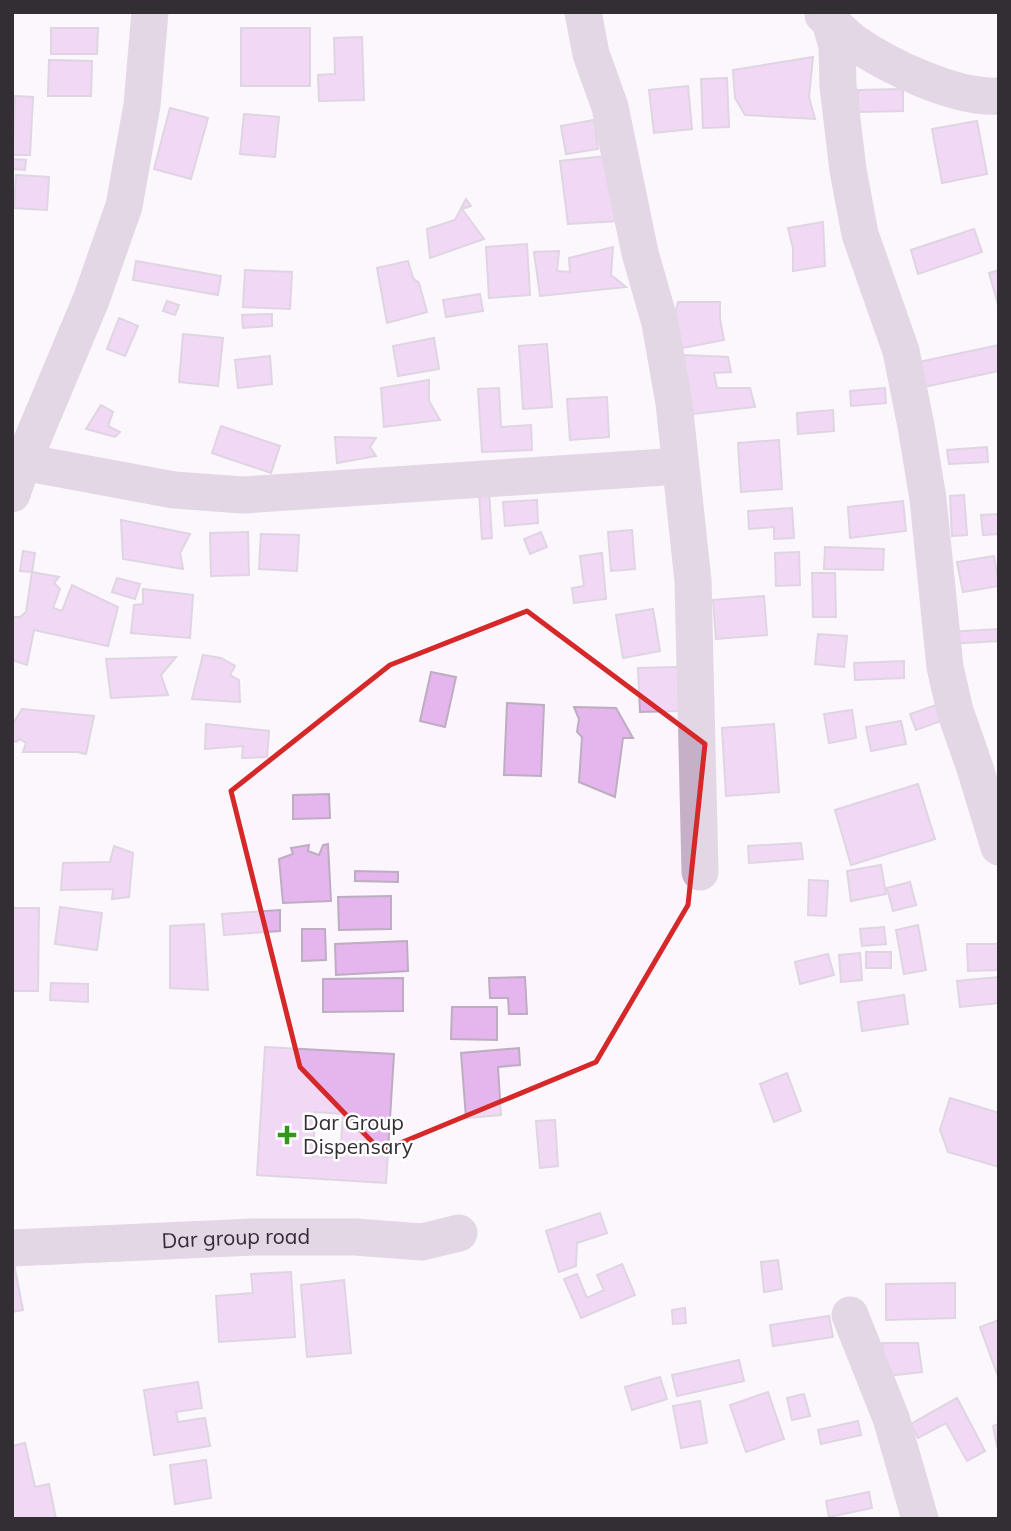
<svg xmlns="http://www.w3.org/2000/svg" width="1011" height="1531" font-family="Mulish,sans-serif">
<rect width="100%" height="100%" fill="#fcf5fd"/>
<path fill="#e5b6ee" stroke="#bdadc0" stroke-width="2" fill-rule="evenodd" d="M51,28H98L97,54H51Z
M241,28H310V86H241Z
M362,37L364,100L319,101L318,75L335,74L334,38Z
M813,57L809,97L815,119L745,115L735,98L733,70Z
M49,60L92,61L91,96H48Z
M727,78L729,127L703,128L701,79Z
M688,86L692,129L654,133L649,90Z
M903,89V111L858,112V90Z
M15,96L33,97L30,155H13Z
M170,108L208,118L191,179L154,169Z
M244,114L279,117L275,157L240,154Z
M594,120L598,149L566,154L561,126Z
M977,121L987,174L942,183L932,129Z
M606,156L619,221L568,224L560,161Z
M12,159L26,160L25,170L12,169Z
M16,175L49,177L47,210L14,208Z
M466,199L471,206L462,209L484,239L430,258L427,229L455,220Z
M823,222L825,266L793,271V248L788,228Z
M974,229L982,252L918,274L911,250Z
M527,244L530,295L489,298L486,247Z
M613,247L611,275L626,287L540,296L534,252L559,251L557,271L570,272L569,258Z
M136,261L221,276L218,295L133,280Z
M408,261L413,278L419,283L427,312L387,323L377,268Z
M245,270L292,272L290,309L243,307Z
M999,270V308L989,273Z
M480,294L483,311L446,317L443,300Z
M167,301L179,305L175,315L163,311Z
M678,302H720V319L724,340L683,348L672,327Z
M272,314V326L243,328L242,315Z
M119,318L138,326L125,356L107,349Z
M183,334L223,338L218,386L179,382Z
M434,338L439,369L398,376L393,346Z
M547,344L552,407L523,409L519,346Z
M999,345V371L919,388L914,363Z
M684,355L728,357L731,372L714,373L717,388H750L755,407L684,415Z
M270,356L272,384L238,388L235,360Z
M429,380V401L440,420L384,427L381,388Z
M499,388L501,427L531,425L532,450L482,452L478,389Z
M885,388L886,403L851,406L850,391Z
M607,397L609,437L570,440L567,399Z
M101,405L113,412L108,426L120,432L115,437L86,429Z
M833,410L834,431L798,434L797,413Z
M221,426L280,446L271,473L212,453Z
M335,437L376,438L370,447L376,456L337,463Z
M779,440L782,489L741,492L738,443Z
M987,447L988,462L949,464L947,450Z
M489,491L492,538L482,539L479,492Z
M964,495L967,535L952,536L950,496Z
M537,500L538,523L505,526L503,502Z
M903,501L906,531L850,538L848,507Z
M792,508L794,538L774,539V527L749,529L748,511Z
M999,514V534L983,535L981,515Z
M121,520L190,534L180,553L183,569L123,559Z
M632,530L635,569L611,571L608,532Z
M248,532L249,575L211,576L210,533Z
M541,532L547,547L530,554L524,539Z
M261,534L299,535L297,571L259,569Z
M825,547L884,549L883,570L824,569Z
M23,551L35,553L32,572L20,571Z
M799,552L800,585L776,586L775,553Z
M602,553L606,599L574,603L572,588L584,586L580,556Z
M994,556L999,586L963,592L957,562Z
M32,572L59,577L54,583L60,589L53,608L62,611L72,585L118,607L108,646L34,630L27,665L12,660V617H20L26,612Z
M812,573H835L836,617H813Z
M117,578L140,584L135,599L112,592Z
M143,589L193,595L190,638L131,633L134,605L143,604Z
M764,596L767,635L716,639L713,600Z
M653,609L660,651L623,658L616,615Z
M999,629V641L947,644V632Z
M818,634L847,636L844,667L815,664Z
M203,655L221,658L235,666L230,675L239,680L240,702L192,699Z
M176,657L161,675L168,695L111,698L106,659Z
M904,661V678L855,680L854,663Z
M678,667L679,711L640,712L638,668Z
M431,672L456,677L445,727L420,721Z
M507,703L544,705L541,776L504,775Z
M936,705L941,721L916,730L910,714Z
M574,707L616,708L633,738H623L615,797L579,782L582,737L577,732L579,719Z
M22,709L94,716L86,754L77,752H23L26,743L20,739L16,742L12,740V725Z
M852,710L856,738L829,743L824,714Z
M901,721L906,744L871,751L866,727Z
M206,724L269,731L267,757L242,758L243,746L205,749Z
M774,724L779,792L726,796L722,728Z
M918,784L935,839L851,865L835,810Z
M329,794L330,818L293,819V795Z
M801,843L803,859L749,863L748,846Z
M328,844L331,901L283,903L279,859L293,854L291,848L309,845L308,851L319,855L323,845Z
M114,846L133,853L129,897L112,899L113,889L61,890L63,863L110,862Z
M881,865L886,894L851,901L847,871Z
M355,871L398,872V882L355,881Z
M809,880L828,881L826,916L808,915Z
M910,882L916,905L893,911L887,888Z
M391,896V929L339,930L338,897Z
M60,907L102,913L97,950L55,944Z
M12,908H39L38,991H12Z
M280,910V931L224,935L222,914Z
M204,924L208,990L170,988V926Z
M918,925L926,970L904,974L896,930Z
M884,927L886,944L862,946L860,929Z
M302,929H325L326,960L302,961Z
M407,941L408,971L336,975L335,944Z
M967,944H999V970L968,971Z
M866,952H891V968H866Z
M860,953L862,980L841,982L839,955Z
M828,954L834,975L800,984L795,962Z
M525,977L527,1014H509L508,998H490L489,978Z
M999,977V1003L960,1007L957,981Z
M403,978V1011L323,1012V979Z
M51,983L88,984V1002L50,1000Z
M904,995L908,1024L862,1031L858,1002Z
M452,1007H497V1040L451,1039Z
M265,1047L394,1054L386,1183L257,1175ZM315,1112L343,1114L340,1158L313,1156Z
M519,1048L520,1065L498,1067L501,1115L466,1118L461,1053Z
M787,1073L801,1111L774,1122L760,1084Z
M950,1098L999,1113V1167L948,1152L940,1130Z
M555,1120L558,1166L540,1168L536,1121Z
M600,1213L607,1233L577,1243L576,1266L559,1272L546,1231Z
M12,1254L23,1310L12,1312Z
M778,1260L782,1289L764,1292L761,1262Z
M622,1264L635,1295L581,1318L564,1279L577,1274L587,1298L604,1290L597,1275Z
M291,1272L295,1337L219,1342L216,1296L253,1293L251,1274Z
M344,1280L351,1353L307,1357L301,1285Z
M955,1283V1318L886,1320V1284Z
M685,1308L686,1323L673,1324L672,1310Z
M829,1316L833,1337L773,1346L770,1325Z
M999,1320V1379L980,1327Z
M882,1343H918L922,1372L887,1376Z
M739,1360L744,1381L677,1396L672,1375Z
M660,1377L667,1399L632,1410L625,1387Z
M198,1382L202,1408L176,1412L178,1422L205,1418L210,1446L154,1455L144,1390Z
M768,1392L784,1439L746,1452L730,1405Z
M804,1394L810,1416L792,1420L787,1398Z
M957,1398L985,1451L967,1461L946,1423L918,1438L911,1424Z
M700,1401L707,1443L681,1448L673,1406Z
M858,1421L861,1435L821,1444L818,1430Z
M999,1424V1445L997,1446L993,1426Z
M25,1443L35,1487L49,1484L56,1519H12V1446Z
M206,1460L211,1498L175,1504L170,1465Z
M869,1492L872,1508L829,1517L826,1501Z"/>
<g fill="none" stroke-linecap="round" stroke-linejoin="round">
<g stroke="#c5b0c8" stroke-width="37">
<path d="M583,12L591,54L610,107L640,253L660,323L674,403L693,581L700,872"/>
<path d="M823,15C833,23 842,33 852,41C887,66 956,99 999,96"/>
<path d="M830,21L837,46L838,86L848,170L860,234L901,351L916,426L928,499L945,667L955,711L975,768L999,847"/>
<path d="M23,462L174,490L243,495L680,466"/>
<path d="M12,494L23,462L91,300L124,206L142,105L150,12"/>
<path id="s1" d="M12,1248L253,1237H355L422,1242L459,1233"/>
<path d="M850,1315L891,1418L920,1519"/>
</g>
</g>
<path d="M0 0H1011V1531H0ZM527,611L705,744L688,905L596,1062L381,1151L300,1067L231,791L390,665Z" fill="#fcf5fd" fill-opacity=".55" fill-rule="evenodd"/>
<path fill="none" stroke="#d62828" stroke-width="5" stroke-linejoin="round" d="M527,611L705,744L688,905L596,1062L381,1151L300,1067L231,791L390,665Z"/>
<path fill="#31971d" stroke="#fff" stroke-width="2.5" d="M283.5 1124.5h7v7h7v7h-7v7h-7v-7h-7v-7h7z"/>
<g text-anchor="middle" stroke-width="5" stroke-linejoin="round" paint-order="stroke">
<g font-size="21" fill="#332d34" stroke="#fff" text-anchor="start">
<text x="303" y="1130">Dar Group<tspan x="303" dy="24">Dispensary</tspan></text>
</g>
<g font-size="21" fill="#332d34" stroke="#fff">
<text dy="7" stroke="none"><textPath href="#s1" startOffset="224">Dar group road</textPath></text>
</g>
</g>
<rect width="1011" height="1531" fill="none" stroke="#332d34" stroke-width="28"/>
</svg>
